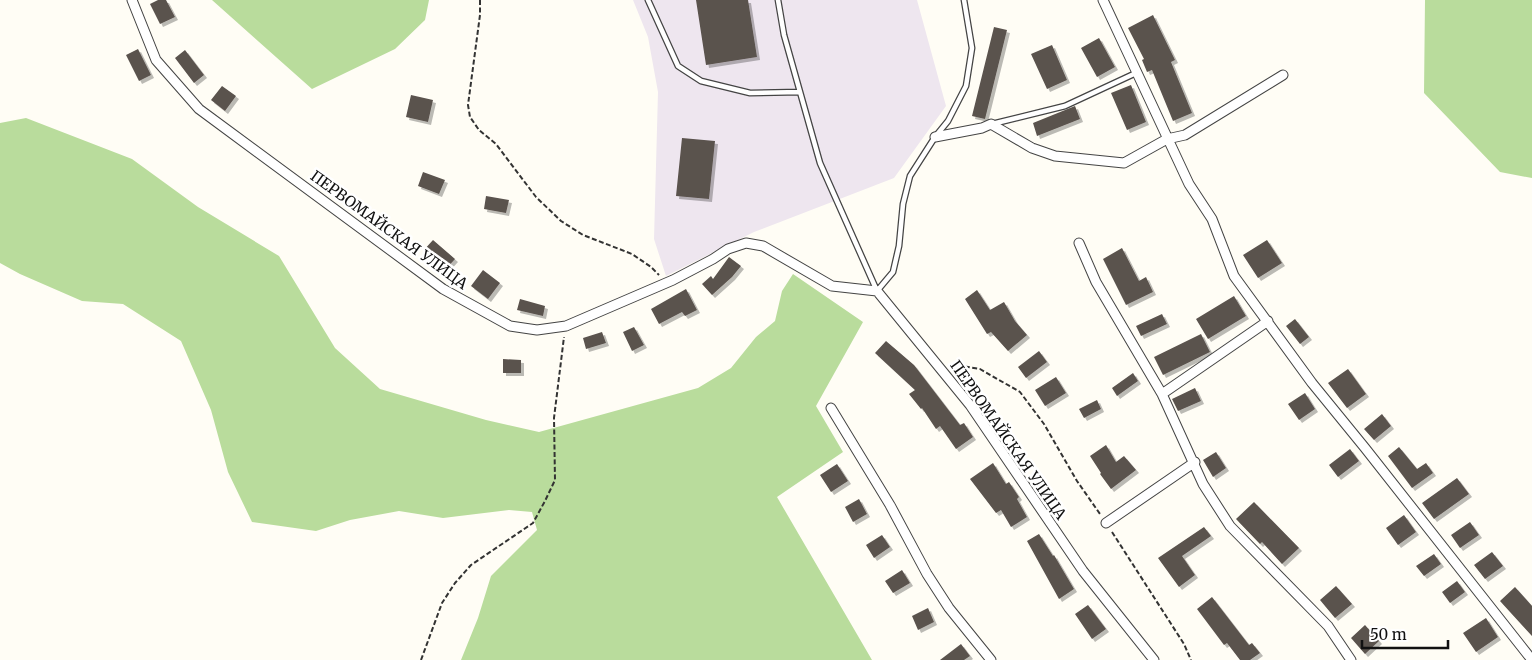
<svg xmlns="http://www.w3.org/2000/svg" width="1532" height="660" font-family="Merriweather,serif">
<defs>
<filter id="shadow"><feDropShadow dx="3" dy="3" stdDeviation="0" flood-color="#0004"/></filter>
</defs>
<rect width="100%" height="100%" fill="#fffdf5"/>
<path fill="#eee6ef" d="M633,0H917L946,106L894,178L754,232L666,276L654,239L658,92L648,37Z"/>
<path fill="#b9dc9c" d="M212,0H429L425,20L395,49L312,89Z
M1425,0H1532V178L1500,172L1424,93Z
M26,118L132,159L198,207L279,256L335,348L380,389L486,420L539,432L698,388L731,368L756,337L775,321L782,291L793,274L863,322L816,406L843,452L777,497L872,660H461L478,618L491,576L537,530L532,512L509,510L443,518L399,511L350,520L316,531L252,522L228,472L211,410L181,341L123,304L82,301L20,274L0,263V123Z"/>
<path fill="#5a524d" filter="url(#shadow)" d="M158,0H166L175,17L160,24L150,4Z
M696,0H748L757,57L706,65Z
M1153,15L1175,60L1171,62L1192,113L1173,121L1152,70L1147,72L1142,60L1144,59L1128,28Z
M994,27L1007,30L985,119L972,116Z
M1099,38L1115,67L1097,77L1081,48Z
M1052,45L1067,80L1047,89L1031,54Z
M138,49L151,75L139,81L126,55Z
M185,50L204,75L194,83L175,58Z
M1131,85L1146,122L1127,130L1111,93Z
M222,86L236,96L225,111L211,100Z
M411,95L433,100L428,122L406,117Z
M1075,106L1080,119L1037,136L1033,123Z
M682,138L715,141L709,199L676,196Z
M423,172L445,180L439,194L418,186Z
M486,196L509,200L506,213L484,209Z
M433,240L455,259L445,270L423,251Z
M1267,240L1282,263L1258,278L1243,255Z
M1122,248L1139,281L1146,277L1153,292L1126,305L1103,259Z
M729,257L741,266L732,277L712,295L702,284L711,276L713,279Z
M483,270L500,283L488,299L471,286Z
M686,289L697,310L685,316L682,312L659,324L651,309Z
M977,290L990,310L1004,302L1015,321L1027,335L1008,351L991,332L987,334L965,299Z
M1234,296L1246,316L1208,339L1196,319Z
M520,299L545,306L543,316L517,310Z
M1162,314L1167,324L1141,336L1136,326Z
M1295,319L1309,337L1300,344L1286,326Z
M634,327L644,345L632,351L623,332Z
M602,332L606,343L586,349L583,338Z
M1201,334L1210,352L1163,375L1154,357Z
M886,341L914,365L960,425L964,423L973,437L956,449L940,426L936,429L922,408L921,409L909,394L915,390L875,353Z
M1039,351L1047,362L1026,378L1018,367Z
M503,359L521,360V373H503Z
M1348,369L1366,394L1347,408L1328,383Z
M1133,373L1138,381L1117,396L1112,388Z
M1056,377L1066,393L1045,406L1035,390Z
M1195,388L1201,401L1178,411L1172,399Z
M1305,393L1315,409L1299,420L1288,404Z
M1097,400L1101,409L1084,418L1079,409Z
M1382,414L1391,426L1374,440L1364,429Z
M1106,445L1116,462L1124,456L1136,470L1111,489L1100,474L1101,473L1090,456Z
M1399,447L1417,469L1426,463L1433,473L1412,488L1388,456Z
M1350,449L1359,461L1338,477L1329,465Z
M1216,452L1226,468L1213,477L1203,460Z
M993,463L1006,484L1009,482L1019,497L1017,499L1027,517L1011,527L1001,510L996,513L970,479Z
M837,464L848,481L831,492L820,475Z
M1457,478L1469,494L1434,519L1422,503Z
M859,499L867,514L853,522L845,507Z
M1254,502L1299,548L1282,564L1262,542L1260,544L1236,519Z
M1404,515L1416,532L1398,545L1386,528Z
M1470,522L1479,535L1460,548L1451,535Z
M1204,527L1211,536L1182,556L1195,575L1179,587L1158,558Z
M1039,534L1053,556L1054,555L1074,589L1059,599L1027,541Z
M882,535L890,547L874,558L866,545Z
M1492,552L1503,566L1485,579L1474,565Z
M1434,554L1441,564L1424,576L1416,566Z
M902,570L910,583L893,593L885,581Z
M1457,581L1465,592L1450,603L1442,592Z
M1336,586L1352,604L1335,618L1320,600Z
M1515,587L1532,606V636L1500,601Z
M1212,597L1249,645L1252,643L1260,653L1250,660H1240L1227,643L1224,645L1197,609Z
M1088,605L1106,629L1092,639L1075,614Z
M928,608L934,622L918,630L912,616Z
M1486,618L1498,637L1476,652L1463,633Z
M1365,625L1379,641L1365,654L1351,638Z
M961,644L970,656L964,660H940Z"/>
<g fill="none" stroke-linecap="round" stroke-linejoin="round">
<g stroke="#444" stroke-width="7">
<path id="lane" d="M648,0L678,66L701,81L750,93L800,92
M778,0L784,35L820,163L877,291L893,272L899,246L903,204L910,176L935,137L948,121L966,86L972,48L964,0
M992,124L1065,106L1136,73"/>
</g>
<g stroke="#444" stroke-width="11">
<path id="street" d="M132,0L156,60L199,109L443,289L510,326L537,330L566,326L673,280L713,259L728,249L746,243L763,246L832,286L877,291L970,405L1083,571L1154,660
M1103,0L1189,184L1212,219L1234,276L1312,383L1365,448L1532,660
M935,137L982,128L991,124L1032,148L1055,156L1124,163L1167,139L1185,135L1283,75
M1079,243L1096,282L1162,394L1203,484L1230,526L1328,626L1351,660
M1162,394L1268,321
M831,408L890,505L927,574L949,608L991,660
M1106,523L1195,462"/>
</g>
<path stroke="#333" stroke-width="2" stroke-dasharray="5 2.5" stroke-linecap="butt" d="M480,0V15L468,105L470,117L479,130L496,144L536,197L561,221L583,235L632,254L651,267L659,275
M950,364L980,369L1020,392L1044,424L1077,481L1100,514
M1112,532L1184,644L1191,660
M421,660L442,603L455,583L471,565L533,523L545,501L555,480L554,418L564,337"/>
<use href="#lane" stroke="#fff" stroke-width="4.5"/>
<use href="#street" stroke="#fff" stroke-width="9"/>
</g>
<g text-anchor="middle" stroke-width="5" stroke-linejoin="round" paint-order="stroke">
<g font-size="15" fill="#111" stroke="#fff">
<text transform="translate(389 230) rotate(36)" y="5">ПЕРВОМАЙСКАЯ УЛИЦА</text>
<text transform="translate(1008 440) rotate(55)" y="5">ПЕРВОМАЙСКАЯ УЛИЦА</text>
</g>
</g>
<path d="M1362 640v8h86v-8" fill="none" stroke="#111111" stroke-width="2.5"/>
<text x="1370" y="640" font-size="15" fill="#111111" stroke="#ffffff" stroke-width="4" paint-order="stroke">50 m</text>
</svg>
